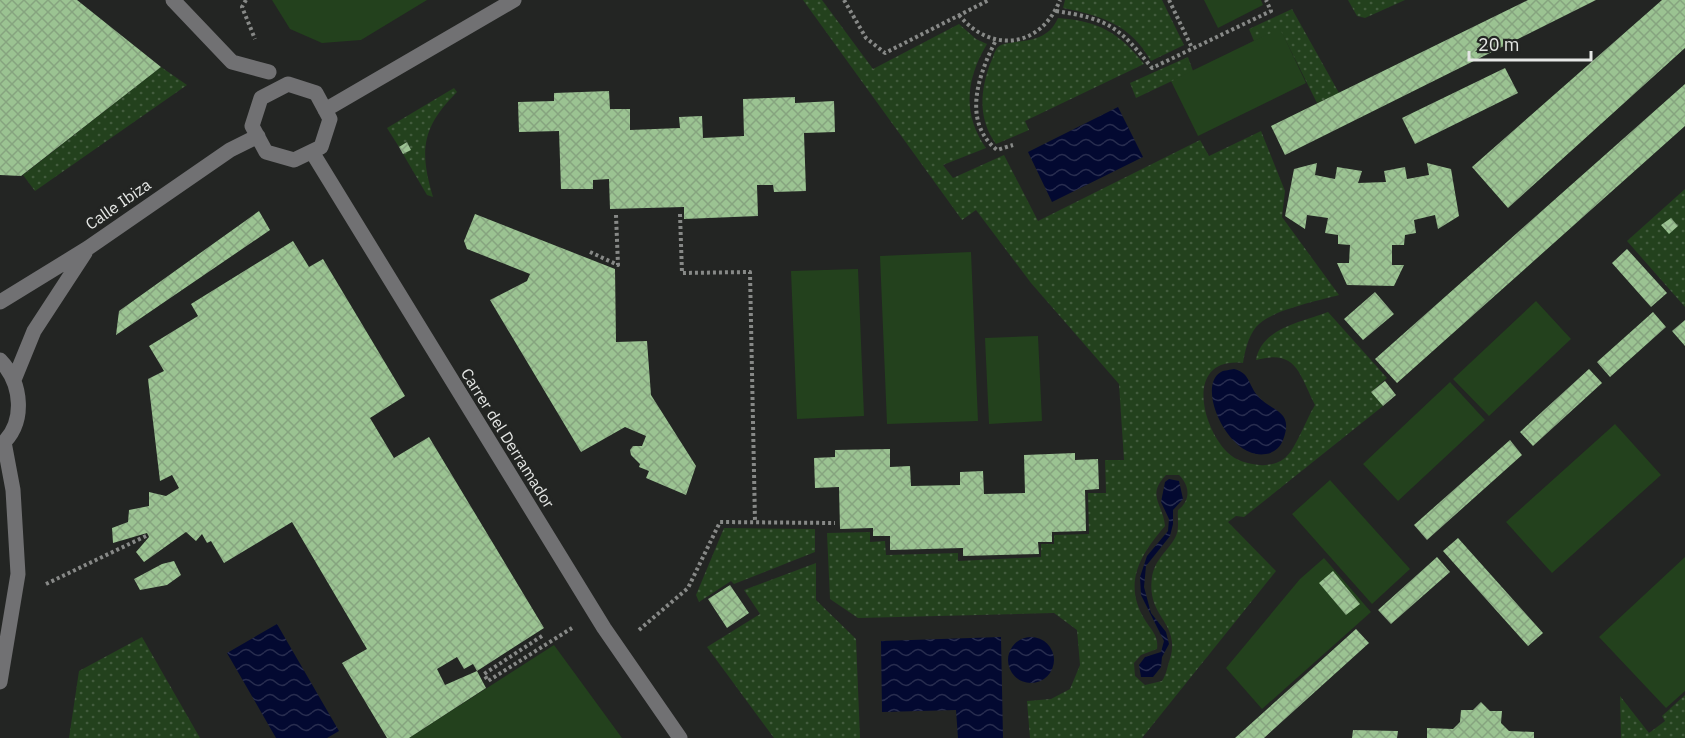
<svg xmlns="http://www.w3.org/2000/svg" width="1685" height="738" font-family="'IBM Plex Sans',sans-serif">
<defs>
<pattern id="garden-dots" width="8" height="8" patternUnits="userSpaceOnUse" patternTransform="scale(1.5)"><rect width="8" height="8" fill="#23411d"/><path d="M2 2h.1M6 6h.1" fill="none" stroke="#435c3e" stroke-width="1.8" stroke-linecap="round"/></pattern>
<pattern id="water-waves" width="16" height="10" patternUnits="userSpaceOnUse" patternTransform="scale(1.5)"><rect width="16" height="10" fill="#030931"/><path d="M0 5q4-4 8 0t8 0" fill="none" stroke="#282d4f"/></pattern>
<pattern id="building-cross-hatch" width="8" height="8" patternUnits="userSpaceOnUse" patternTransform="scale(1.5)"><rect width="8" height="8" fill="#9bc392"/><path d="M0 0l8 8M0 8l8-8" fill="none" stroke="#86a47f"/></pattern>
</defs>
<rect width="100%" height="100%" fill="#232523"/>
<path fill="#23411d" d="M272,0H427L361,40L322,43L290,29Z
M1204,0H1261L1263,5L1218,28Z
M1280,28L1306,83L1198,136L1171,81Z
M971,252L978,421L887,424L880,256Z
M858,269L864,416L797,419L791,271Z
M1536,301L1571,339L1489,416L1453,379Z
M1038,336L1042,421L989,424L985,338Z
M1450,382L1485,420L1398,501L1363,464Z
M1615,424L1661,475L1552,573L1506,522Z
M1330,480L1410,569L1372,604L1292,514Z
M1685,557V691L1666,708L1599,637Z
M1324,558L1371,612L1262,709L1226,668L1300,579Z
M554,645L622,738H409Z"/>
<path fill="url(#garden-dots)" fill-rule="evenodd" d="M803,0H822L873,69L959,24L976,39L987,44C966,79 962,114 986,148L943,165L953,178L1004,155L1038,221L1200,140L1209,156L1261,131L1285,191L1282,217L1339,295C1318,301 1270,310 1256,327C1248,337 1245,351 1243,363C1186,357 1200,424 1227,452C1236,461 1248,464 1260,465C1268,466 1280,463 1286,457C1296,448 1307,418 1315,405C1299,374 1297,349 1256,360C1261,328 1302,322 1328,312L1387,378L1371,392L1383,406L1244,517L1236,516L1228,522L1276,571L1142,738H1030L1027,701L1051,699L1070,689L1080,665L1077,630L1054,613L858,618L830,599L827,533L870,532V542L885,541L886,555L958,553V561L1041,557V544H1054V535L1089,534L1088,493H1106L1105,460H1124L1119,384L1031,283L976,210L962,220ZM1166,475H1179C1190,486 1191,500 1178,510C1177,519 1180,529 1175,538C1167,552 1155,559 1152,577C1146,618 1181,621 1170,659C1167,667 1167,673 1162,681L1145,685L1135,676L1134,663L1141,655L1157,649C1159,636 1151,630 1145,620C1122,583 1141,554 1165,526C1163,503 1146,496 1166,475Z
M1065,0H1162L1184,45L1151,61C1130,24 1102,16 1063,8Z
M1348,0H1405L1365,18L1357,16Z
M1292,9L1339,93L1317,103L1280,29L1254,41L1249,29Z
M1058,18C1098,21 1119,32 1144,64L1025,121L1029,130L996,144C978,119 980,92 990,64C993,59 994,51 998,47C1009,37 1045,49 1058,18Z
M1188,57L1193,71L1136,98L1130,83Z
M161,67L187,85L35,191L23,175Z
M454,88L457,92C422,127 419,150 433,197L427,195L403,154L411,150L407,142L399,147L387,128Z
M1685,189V307L1627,241Z
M724,528L815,529V552L734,584L731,581L699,602L696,595Z
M816,563V600L856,639L860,738H774L707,647L760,614L744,590Z
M142,637L200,738H69L79,671Z
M1685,695V738H1621L1620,696L1649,733L1665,721L1662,716Z"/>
<path fill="url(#water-waves)" d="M1118,107L1143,157L1052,202L1028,152Z
M1234,369C1250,373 1248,384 1257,395C1270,412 1295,409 1283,440C1280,448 1273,453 1266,454C1229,461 1195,386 1221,372C1224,370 1231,370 1234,369Z
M1169,479L1179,481L1183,499L1173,510V524L1170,536L1146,566L1144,587L1151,613L1166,632L1169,644L1162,657L1161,667L1153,677H1141L1139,665L1145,657L1161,652L1164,641L1141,595L1140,577L1147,556L1168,531L1169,519L1161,502L1165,482Z
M277,624L339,731L327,738H276L227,653Z
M1008 660a23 23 0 1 1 46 0a23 23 0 1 1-46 0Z
M1001,637L1003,738H958L956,710L882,712L881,641Z"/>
<path fill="url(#building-cross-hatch)" d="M0,0H77L161,67L21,176L0,175Z
M1528,0H1596L1285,155L1271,126Z
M1662,0H1685V48L1508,208L1472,167Z
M1505,68L1518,93L1415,144L1402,118Z
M1685,84V126L1397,383L1375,359Z
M609,91L610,109H630V130L680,128L679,117L702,116L703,138L744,136L743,99L795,97V103L834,101L835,132L804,133L806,191L774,192L773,185H757L758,216L684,219V207L610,209L609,179L593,180V189H561L559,131L519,132L518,102L554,101V93Z
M407,142L411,150L403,154L399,147Z
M1317,163L1315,175L1335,179L1337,167L1362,171L1358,183L1386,182L1384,171L1405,167L1407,179L1429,175L1427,163L1451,169L1459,216L1438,229L1435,215L1414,220L1416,233L1405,235L1404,245H1392V265H1404L1394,286L1347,285L1337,263H1349L1350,245L1338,244V235L1325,233L1328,218L1307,215L1305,229L1285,216L1294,169Z
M259,211L270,230L116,335L119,311Z
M475,214L615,269L616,342L647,341L651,395L696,466L686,495L646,478L649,471L639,467L640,464L631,455L630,450L633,446H642L646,436L625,427L581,452L490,300L527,281L530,274L467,249L464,241Z
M1671,218L1678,226L1669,234L1661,225Z
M293,241L309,267L323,259L405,396L370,418L394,458L429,437L544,628L477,671L473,664L464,669L457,657L437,669L445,685L477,671L486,688L409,738H387L342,663L367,649L292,522L224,563L211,541L207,543L202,534L196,541L186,532L144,562L136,552L149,537L147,533L113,543L112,528L128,522L129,510L149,506V492L166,496L179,488L172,475L160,481L148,379L164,371L149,346L198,316L191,304Z
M1627,249L1667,293L1651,307L1612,263Z
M1375,292L1394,314L1363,340L1344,319Z
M1653,312L1666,327L1610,377L1597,362Z
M1685,320V346L1672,331Z
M1589,369L1602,383L1533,446L1520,432Z
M1385,381L1396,395L1383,406L1371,392Z
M1510,440L1522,455L1427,540L1414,525Z
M890,449V467L910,466L911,486L960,485V472L983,471L984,494L1025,493L1024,455L1075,453V460L1098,459L1099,489L1085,490L1086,531L1052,532V542H1038L1039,554L963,556V548L890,550V536H873V528L840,529L839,487L815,488L814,458L835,457V450Z
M1458,538L1543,633L1528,646L1443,551Z
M1437,557L1450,572L1391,624L1378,610Z
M174,561L181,575L167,585L140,590L134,579L162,564Z
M1333,571L1360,604L1346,615L1319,583Z
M730,585L749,613L727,628L708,599Z
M1356,629L1369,643L1264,738H1235Z
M1481,702L1490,711H1502L1501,723L1509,731L1534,732V738H1427V728L1453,729L1460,722L1461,710H1473Z
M1353,730L1398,731L1397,738H1352Z"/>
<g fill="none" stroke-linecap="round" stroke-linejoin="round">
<path stroke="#878987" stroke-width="4" stroke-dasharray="3 3" stroke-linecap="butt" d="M246,0L242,7L255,39
M844,0L866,38L885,53L989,0
M1169,0L1192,48
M1056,11C1109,19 1119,27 1152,68L1271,11L1266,0
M959,15C991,54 1041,48 1060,0
M995,42C978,76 962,122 997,150L1013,145
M680,214L682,273L750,272L755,522
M590,252L618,265L616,215
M46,584L148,535
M639,630L688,588L720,522L835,523
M542,636L484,674L488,681L572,628"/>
<path stroke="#717173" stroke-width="15" d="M173,0L232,62L269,72
M288,84L316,93L330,119L321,147L294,160L266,152L252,126L261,98Z
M325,110L514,0
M312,152L604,628L680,738
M0,302L88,248L230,150L258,136
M0,360C22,383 27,423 0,446
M14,380L34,331L85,253
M0,682L18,574L13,490L4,442"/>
</g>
<g text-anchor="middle" stroke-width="6" stroke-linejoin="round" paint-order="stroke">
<g font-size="16" fill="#e5e7e5" stroke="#232523">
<text transform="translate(118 204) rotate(-35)" y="6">Calle Ibiza</text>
<text transform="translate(508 438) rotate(58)" y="6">Carrer del Derramador</text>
</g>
</g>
<path d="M1469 51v9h122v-9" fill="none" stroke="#e5e7e5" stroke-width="3"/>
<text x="1478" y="51" font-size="18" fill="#e5e7e5" stroke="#232523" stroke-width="4.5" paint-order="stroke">20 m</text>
</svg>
